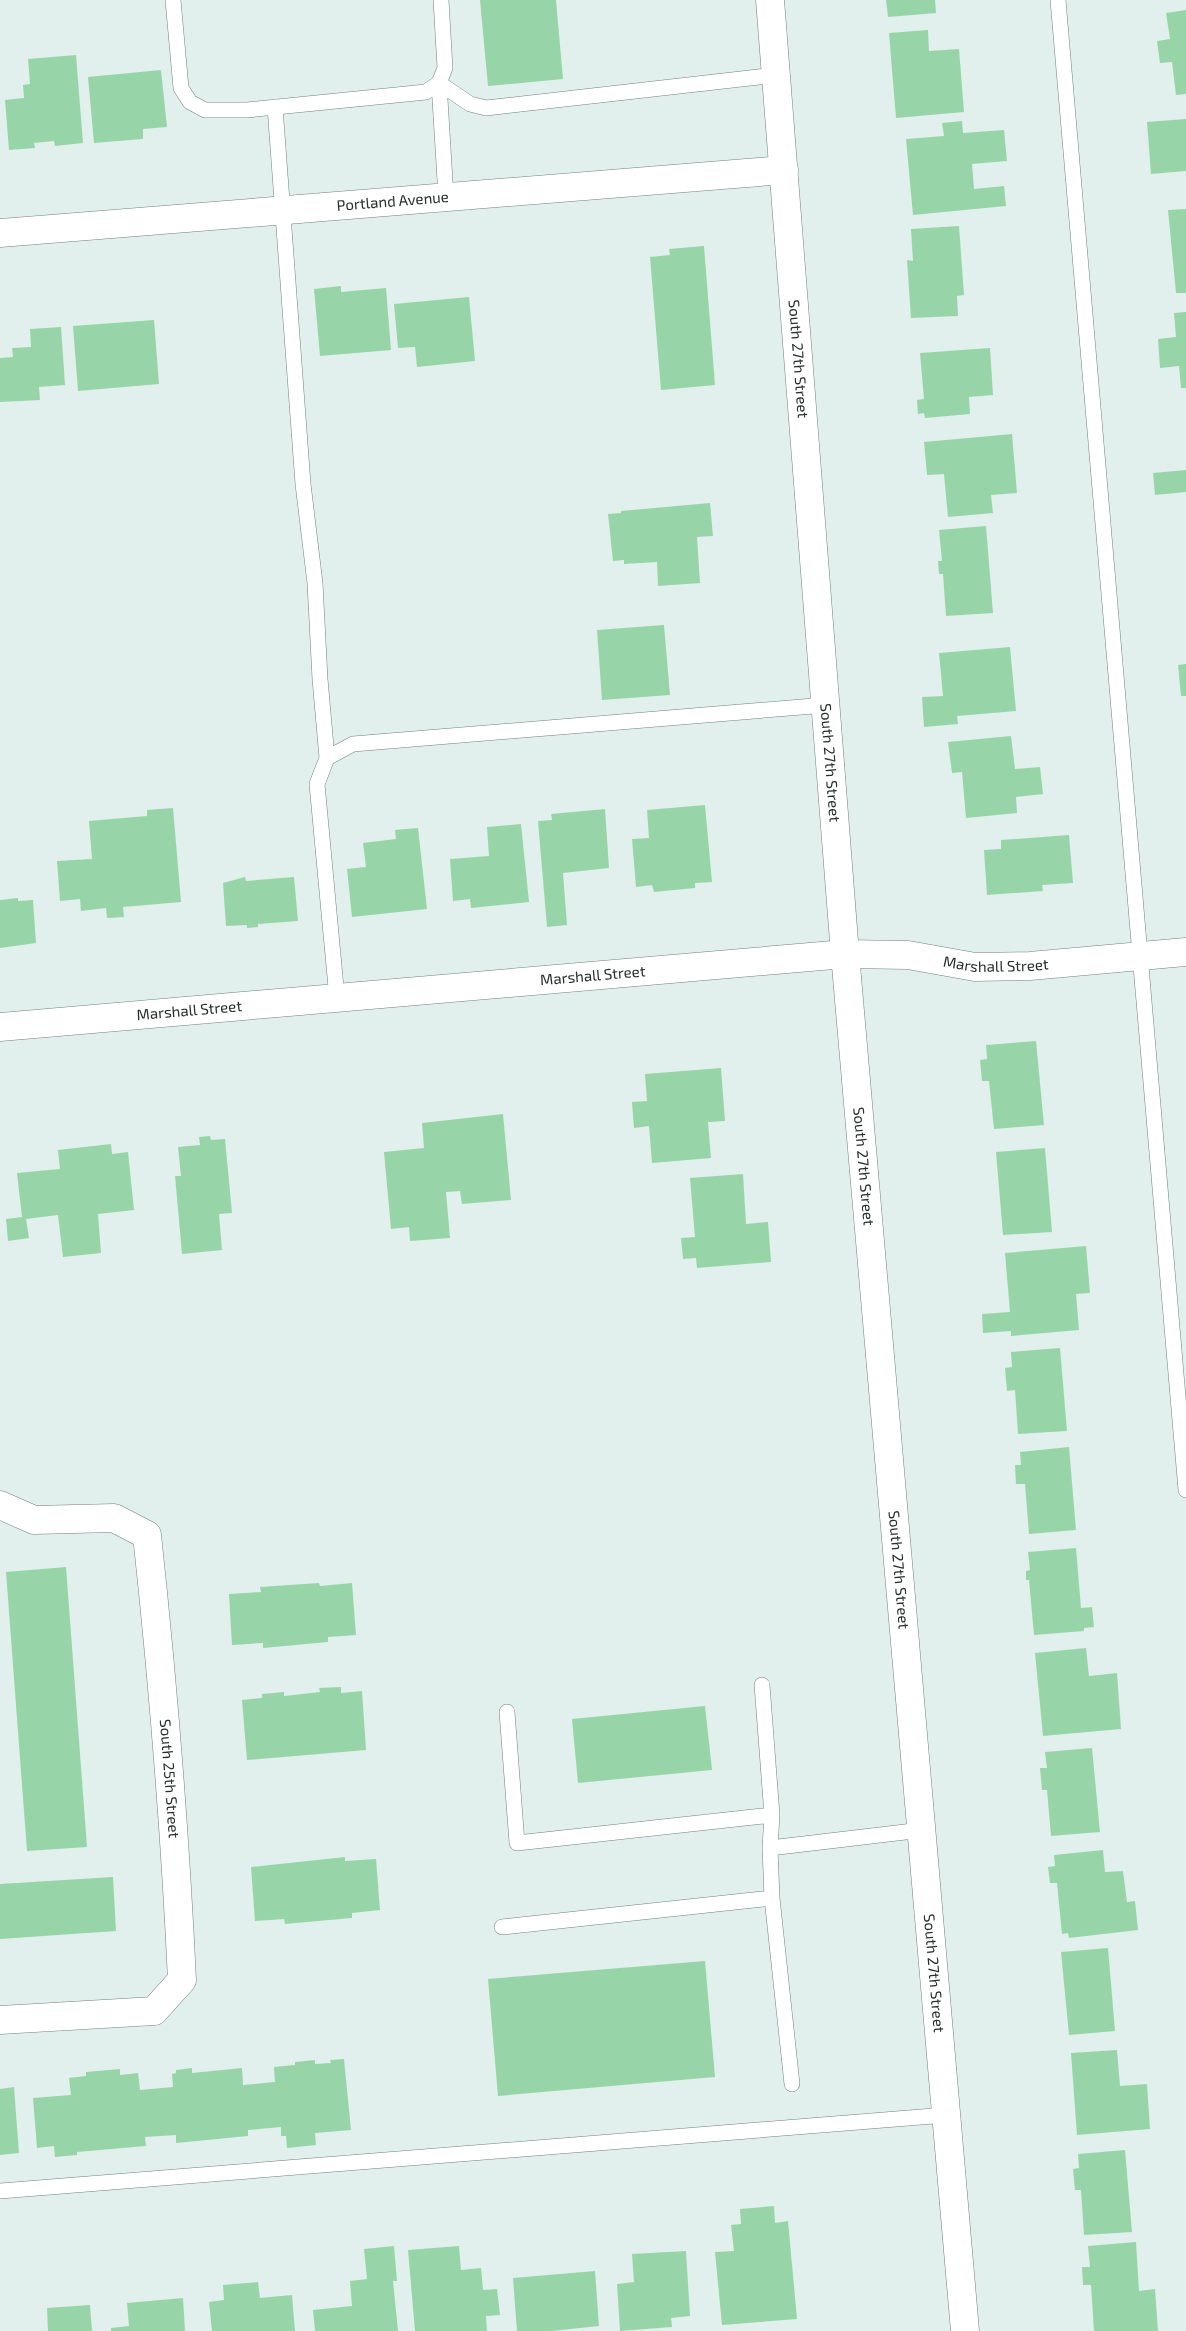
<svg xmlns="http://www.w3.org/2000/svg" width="1186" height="2331" font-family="'Exo 2',sans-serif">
<rect width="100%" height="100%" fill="#e1f0ec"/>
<path fill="#97d5a8" d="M480,0H556L563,79L488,86Z
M886,0H935L936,13L888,17Z
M1186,10V94L1176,95L1172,62L1160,63L1157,41L1170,39L1166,13Z
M928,30L929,51L959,49L964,112L896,118L889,33Z
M76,55L83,143L55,146L54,141L34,143L35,148L9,150L5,100L24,98L23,85L30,84L28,59Z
M161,70L167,127L143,129V139L94,143L88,77Z
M1186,119V171L1151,174L1147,122Z
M962,121L963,133L1004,130L1007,161L972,164L974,189L1004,186L1006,206L913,215L906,139L944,136L942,123Z
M1186,209V293H1176L1168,210Z
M959,226L964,295L957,296L958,316L911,318L907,260L913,261L911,229Z
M704,246L715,385L661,390L650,257L670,255L669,249Z
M341,286V292L386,288L391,350L320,356L314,289Z
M469,297L475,361L417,367L415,347L398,348L394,304Z
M1186,312V388H1181L1179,366L1160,368L1158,339L1176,337L1174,313Z
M154,320L159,384L78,391L73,326Z
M61,327L65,385L39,387L40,400L0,402V358L13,357L12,348L31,347L30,329Z
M990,348L993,395L969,397L970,414L925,418L924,413L918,414L917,400L924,399L920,353Z
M1012,434L1017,493L991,495L993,513L948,517L944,474L927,475L924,442Z
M1186,470V492L1155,495L1153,473Z
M710,503L713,536L697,537L700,583L658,586L657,562L624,564V560L613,561L608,514L621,513V511Z
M986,526L993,613L946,616L943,574H939L938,561H942L939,530Z
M664,625L670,695L602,700L597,630Z
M1010,647L1016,711L957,716L958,724L924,727L922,697L943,696L939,653Z
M1186,664V696H1181L1178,665Z
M1011,736L1015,769L1040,767L1043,794L1016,797L1017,813L966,818L962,772L952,773L948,742Z
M705,805L712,882L695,883V888L654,892L652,885L636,887L632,839L649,838L647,810Z
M173,808L181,902L123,907L124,917L107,918L106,908L81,911L80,899L60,901L57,861L92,859L89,821L147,816V810Z
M605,809L609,868L563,873L567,925L547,927L538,821L552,820L551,814Z
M521,824L529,902L471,908L470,899L453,901L450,859L489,856L487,827Z
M418,828L427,909L352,917L347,869L366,867L363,843L396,839L395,830Z
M1069,835L1073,883L1042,885L1043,891L987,895L984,850L1001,849V840Z
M245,877L246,881L294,877L298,921L258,924V927L247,928V925L226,926L223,883Z
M18,898V901L33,900L36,943L0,948V900Z
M1036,1041L1044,1125L994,1129L989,1081H982L980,1060L987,1059L986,1045Z
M721,1068L725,1121L708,1122L711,1158L652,1163L649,1126L634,1128L632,1102L647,1101L645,1074Z
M503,1114L511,1200L462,1204L460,1191L446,1192L450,1238L410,1241L409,1227L391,1229L384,1152L424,1148L422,1123Z
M210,1136L211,1140L225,1139L232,1213L219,1214L222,1250L182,1254L175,1176H181L178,1147L200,1145L199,1137Z
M111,1144L112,1154L128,1152L134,1210L98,1214L101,1253L63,1257L58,1215L26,1219L29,1238L8,1241L6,1219L22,1217L17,1173L60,1169L58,1150Z
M1045,1148L1052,1232L1003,1235L996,1152Z
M743,1174L746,1224L768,1222L771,1262L697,1268L696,1258L683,1259L681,1238L695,1237L690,1178Z
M1086,1246L1090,1293L1076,1294L1079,1330L1011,1336V1331L983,1333L982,1314L1010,1312L1005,1253Z
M1060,1348L1067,1431L1018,1434L1015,1390L1007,1391L1005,1368L1012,1367L1011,1352Z
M1069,1447L1076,1530L1029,1534L1025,1484H1016L1015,1465H1021L1020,1452Z
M1076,1548L1081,1608L1092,1607L1094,1627L1084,1628V1631L1034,1635L1029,1580H1026V1571L1030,1570L1028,1552Z
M66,1567L87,1847L27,1851L6,1572Z
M319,1583L320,1586L352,1583L356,1635L328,1637V1642L263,1648V1643L232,1645L229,1594L261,1592L260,1587Z
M1086,1648L1089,1676L1117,1673L1121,1729L1043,1736L1035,1653Z
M341,1687V1693L362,1691L366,1750L247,1760L242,1700L262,1698V1694L284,1692V1696L320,1692L319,1688Z
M705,1706L712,1770L578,1783L572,1719Z
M1092,1748L1100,1832L1051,1836L1047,1790H1042L1040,1768H1047L1045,1752Z
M1103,1850L1105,1872L1123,1871L1127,1902L1135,1901L1138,1930L1069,1938L1068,1933L1062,1934L1057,1883H1050L1048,1867L1055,1866L1054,1855Z
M345,1857V1861L376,1859L380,1910L352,1913V1918L285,1924L284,1919L255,1921L251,1867Z
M113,1877L116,1931L0,1939V1884Z
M1108,1948L1115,2031L1069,2035L1061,1952Z
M705,1961L715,2077L498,2096L488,1979Z
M1117,2050L1120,2086L1147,2084L1150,2129L1077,2135L1071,2053Z
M344,2059L351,2130L315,2133L316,2145L287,2148L286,2136H281V2127L248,2130V2136L176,2143V2135L145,2137L146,2146L77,2152V2155L55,2157L54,2146L37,2148L33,2098L71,2095L69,2078L86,2076V2072L120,2069V2075L138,2073L140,2090L173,2087L172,2074L176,2073V2070L192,2068V2073L242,2068L243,2085L275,2082L274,2067L295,2065V2062L315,2060V2064L331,2063L330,2060Z
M14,2087L19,2153L0,2155V2089Z
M1125,2150L1132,2232L1084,2235L1081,2190H1075L1073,2169L1079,2168L1078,2154Z
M774,2206L775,2223L788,2221L797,2319L722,2325L715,2252L734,2251L731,2225L741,2224L740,2209Z
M1136,2242L1139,2291L1155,2289L1158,2331H1094L1091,2285H1083L1082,2267H1090L1088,2246Z
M394,2246L397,2281H393L398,2331H315L313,2310L352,2306L350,2281L367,2279L364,2249Z
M459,2246L461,2270L481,2268L483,2290L497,2289L500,2315L486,2316L487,2331H415L408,2250Z
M686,2251L690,2316L671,2318L672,2327L620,2331L617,2284L634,2282L632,2254Z
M595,2271L599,2326L551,2331H517L513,2278Z
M258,2282L260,2298L292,2295L295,2331H212L209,2302L224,2300L223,2285Z
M183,2298L185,2331H111V2328L129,2326L127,2303Z
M90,2305L92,2331H48L47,2308Z"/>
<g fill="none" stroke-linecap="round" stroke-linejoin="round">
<g stroke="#73817e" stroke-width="16">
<path id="service" d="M173,0L181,88L190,102L205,110H247L426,92L439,83L445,68L441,0
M1058,0L1186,1490
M439,83L470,104L486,108L776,75
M439,83L446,197
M275,107L303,484L315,583L320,679L327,758
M337,998L317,784L327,758L353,744L826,705
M762,1685L772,1815L770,1848
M507,1712L517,1843L772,1815
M502,1927L772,1898
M792,2084L772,1898L770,1848L922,1830
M0,2191L946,2115"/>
</g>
<g stroke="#73817e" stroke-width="29">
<g id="minor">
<path id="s1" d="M0,233L784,170"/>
<path id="s2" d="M0,1027L845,954L908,955L975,967L1030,966L1186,952"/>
<path id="s3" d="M0,1505L34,1520L114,1518L147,1535C163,1683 175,1832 182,1980L154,2011L0,2020"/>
</g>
</g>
<g stroke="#73817e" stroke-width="29">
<g id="secondary">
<path id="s4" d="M770,0L845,954L965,2331"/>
</g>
</g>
<use href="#service" stroke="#fff" stroke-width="15"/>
<use href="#minor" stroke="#fff" stroke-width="28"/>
<use href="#secondary" stroke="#fff" stroke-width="28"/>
</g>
<g text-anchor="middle" stroke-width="5" stroke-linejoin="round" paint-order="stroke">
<g font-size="15" fill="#272d2b" stroke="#fff">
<text dy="5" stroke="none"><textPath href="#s1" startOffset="394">Portland Avenue</textPath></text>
<text dy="5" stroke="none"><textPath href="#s4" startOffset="360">South 27th Street</textPath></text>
<text dy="5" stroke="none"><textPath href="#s4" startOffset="765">South 27th Street</textPath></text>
<text dy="5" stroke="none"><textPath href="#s2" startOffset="1000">Marshall Street</textPath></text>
<text dy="5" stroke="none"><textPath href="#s2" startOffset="595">Marshall Street</textPath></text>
<text dy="5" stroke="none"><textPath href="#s2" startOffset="190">Marshall Street</textPath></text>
<text dy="5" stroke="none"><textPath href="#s4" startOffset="1170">South 27th Street</textPath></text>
<text dy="5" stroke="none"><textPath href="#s4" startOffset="1575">South 27th Street</textPath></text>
<text dy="5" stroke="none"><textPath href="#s3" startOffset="399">South 25th Street</textPath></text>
<text dy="5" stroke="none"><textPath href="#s4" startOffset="1980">South 27th Street</textPath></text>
</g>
</g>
</svg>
